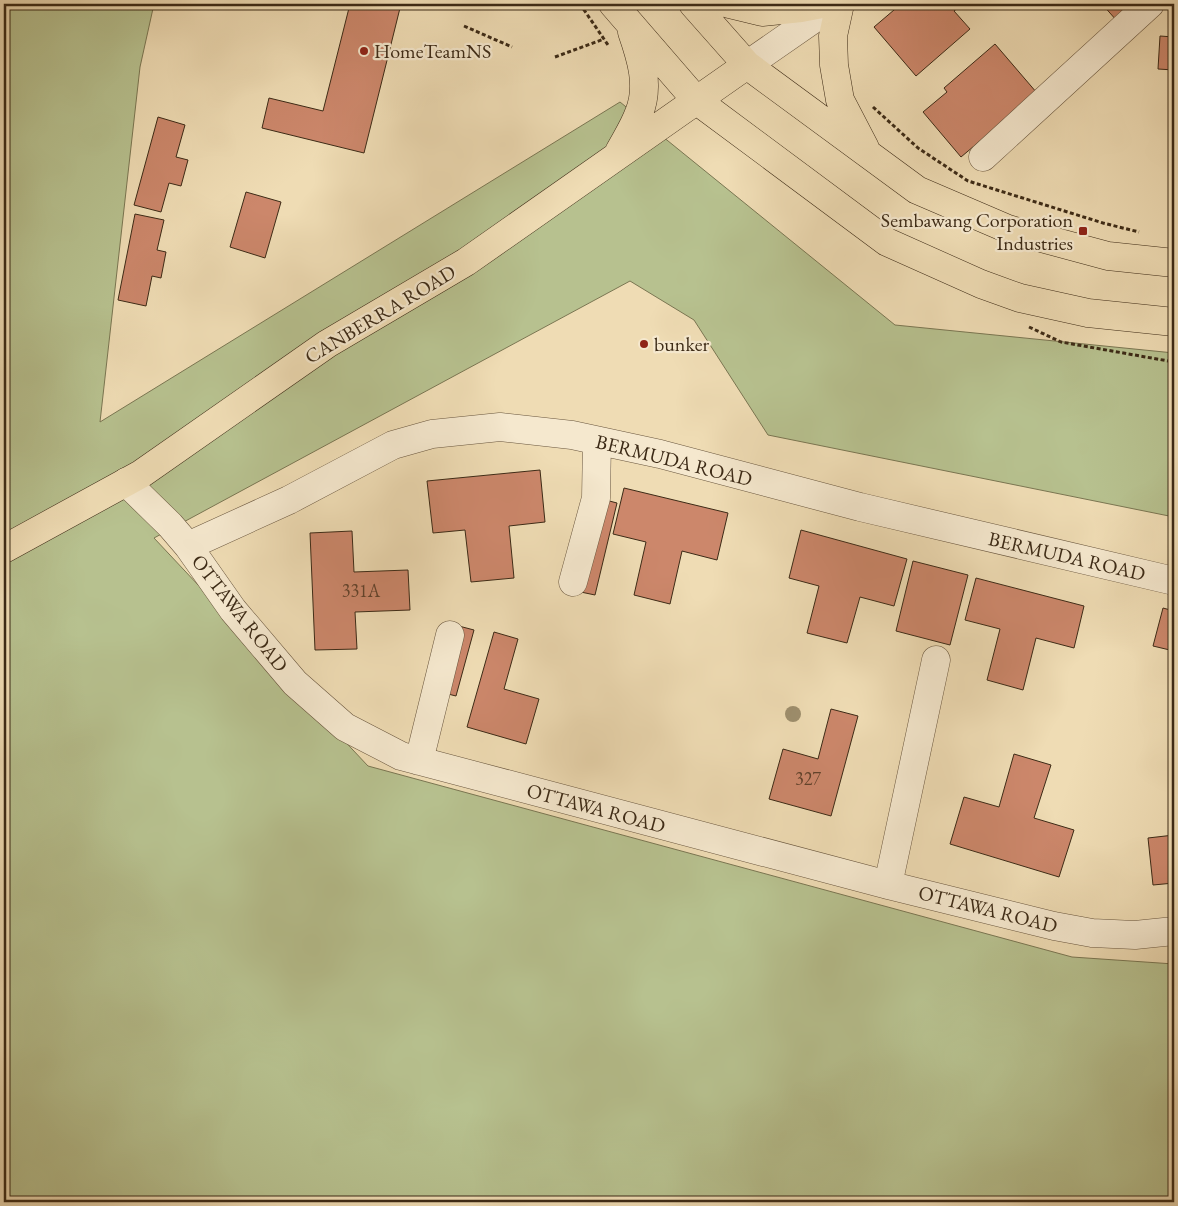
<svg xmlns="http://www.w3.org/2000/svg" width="1178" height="1206" font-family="'EB Garamond',serif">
<rect width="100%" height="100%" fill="#efdcb4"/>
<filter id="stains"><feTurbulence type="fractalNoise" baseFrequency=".004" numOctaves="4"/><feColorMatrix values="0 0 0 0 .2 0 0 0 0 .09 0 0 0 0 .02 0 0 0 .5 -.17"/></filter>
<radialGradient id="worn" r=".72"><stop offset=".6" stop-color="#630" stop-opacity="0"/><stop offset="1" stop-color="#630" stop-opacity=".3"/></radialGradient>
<path fill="#b7c18f" stroke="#7a7652" d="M4,4H154L140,67L100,422L620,102L895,325L1174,353V517L768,435L694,320L630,281L154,538L368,766L1072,957L1174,964V1202H4Z"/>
<path fill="#cc876b" stroke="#3c2a16" d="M350,4H401L364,153L262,128L269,98L323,111Z
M901,4H963L954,11L970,29L916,76L874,27Z
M1102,4H1138L1117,21Z
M1160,36L1174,37V70L1158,69Z
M995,44L1037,93L961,157L923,112L947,92L944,88Z
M158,117L185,125L176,157L188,160L181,186L169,183L161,212L134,205Z
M246,192L281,202L265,258L230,247Z
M135,214L164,220L157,250L166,252L161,278L152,276L146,306L118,300Z
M540,470L545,522L509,526L514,578L471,582L465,530L433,533L427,481Z
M624,488L728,513L717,560L682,551L670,604L634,595L646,542L613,534Z
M598,498L617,503L595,595L576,591Z
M801,530L907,559L894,606L860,597L847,643L807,633L819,586L789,578Z
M352,531L354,572L408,570L410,610L355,612L357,649L315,650L310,533Z
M913,561L968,575L950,645L896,631Z
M976,578L1084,606L1074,648L1036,638L1023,690L987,680L1000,629L965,620Z
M1163,608L1174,611V651L1153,646Z
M455,625L474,630L456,696L436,691Z
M494,632L518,639L504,689L539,699L526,744L467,727Z
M831,709L858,716L831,816L769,799L783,749L818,759Z
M1014,754L1051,765L1034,818L1074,830L1059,877L950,844L964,797L999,807Z
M1174,835V883L1153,885L1148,838Z"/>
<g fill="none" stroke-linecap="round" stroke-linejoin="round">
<g stroke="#69563e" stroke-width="29">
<path id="minor" d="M747,65L835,4
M983,157L1150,4
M126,482L170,525L188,546L233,610L295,683L345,727L401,756L888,885L1054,926L1092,933L1135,935L1174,931
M188,546L289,500L393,445L432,434L500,427L572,435L660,454L860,507L1174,581
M573,582L596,498L597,441
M419,761L450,635
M888,885L936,660"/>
</g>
<g stroke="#3c2a16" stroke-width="29">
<path id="major" d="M613,4L696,100L887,242L981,284L1020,298L1088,313L1174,322
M693,4L747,65L917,190L1008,229L1108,256L1174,263
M729,4L762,12L801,8L822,4
M840,4L833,36L834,65L840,100L865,148
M619,152C626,139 634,127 639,113C650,86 641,58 632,32
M4,549L141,474L327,344L466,262L747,65"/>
</g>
<path stroke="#3c2a16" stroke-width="3" stroke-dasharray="4 2.5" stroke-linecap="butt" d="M580,4L608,45
M464,26L512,47
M555,57L604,39
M873,107L918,148L968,181L1103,223L1139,232
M1029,327L1061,342L1174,362"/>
<use href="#minor" stroke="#f5e8ce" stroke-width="28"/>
<use href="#major" stroke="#efdcb4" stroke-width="28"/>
</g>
<circle fill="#9e8f6e" cx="793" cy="714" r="8"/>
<g fill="#8f2418" stroke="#f5e8ce" stroke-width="2">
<circle cx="364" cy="51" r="5"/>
<rect x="1078" y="226" width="10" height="10" rx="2.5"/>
<circle cx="644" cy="344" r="5"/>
</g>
<g text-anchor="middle" stroke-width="4.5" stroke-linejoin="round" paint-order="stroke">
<g font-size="18" fill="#60412b">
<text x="361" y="597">331A</text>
<text x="808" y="785">327</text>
</g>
<g font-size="20" fill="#3c2a16" stroke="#f5e8ce" text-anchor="start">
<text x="374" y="58">HomeTeamNS</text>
<text x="1073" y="227" text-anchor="end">Sembawang Corporation<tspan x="1073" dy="23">Industries</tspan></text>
<text x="654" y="351">bunker</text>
</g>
<g font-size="20" fill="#3c2a16" stroke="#f5e8ce">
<text transform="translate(380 314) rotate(-31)" y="7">CANBERRA ROAD</text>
<text transform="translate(674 460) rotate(14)" y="7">BERMUDA ROAD</text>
<text transform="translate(1067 556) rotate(13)" y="7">BERMUDA ROAD</text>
<text transform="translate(240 613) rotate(52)" y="7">OTTAWA ROAD</text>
<text transform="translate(596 808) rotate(15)" y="7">OTTAWA ROAD</text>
<text transform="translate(988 909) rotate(14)" y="7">OTTAWA ROAD</text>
</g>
</g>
<rect width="1178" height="1206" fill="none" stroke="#efdcb4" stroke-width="20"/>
<rect x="5" y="5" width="1168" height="1196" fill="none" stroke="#3c2a16" stroke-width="2.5"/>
<rect x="10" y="10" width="1158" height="1186" fill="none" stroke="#3c2a16"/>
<rect width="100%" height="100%" filter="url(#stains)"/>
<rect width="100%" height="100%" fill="url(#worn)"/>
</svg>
